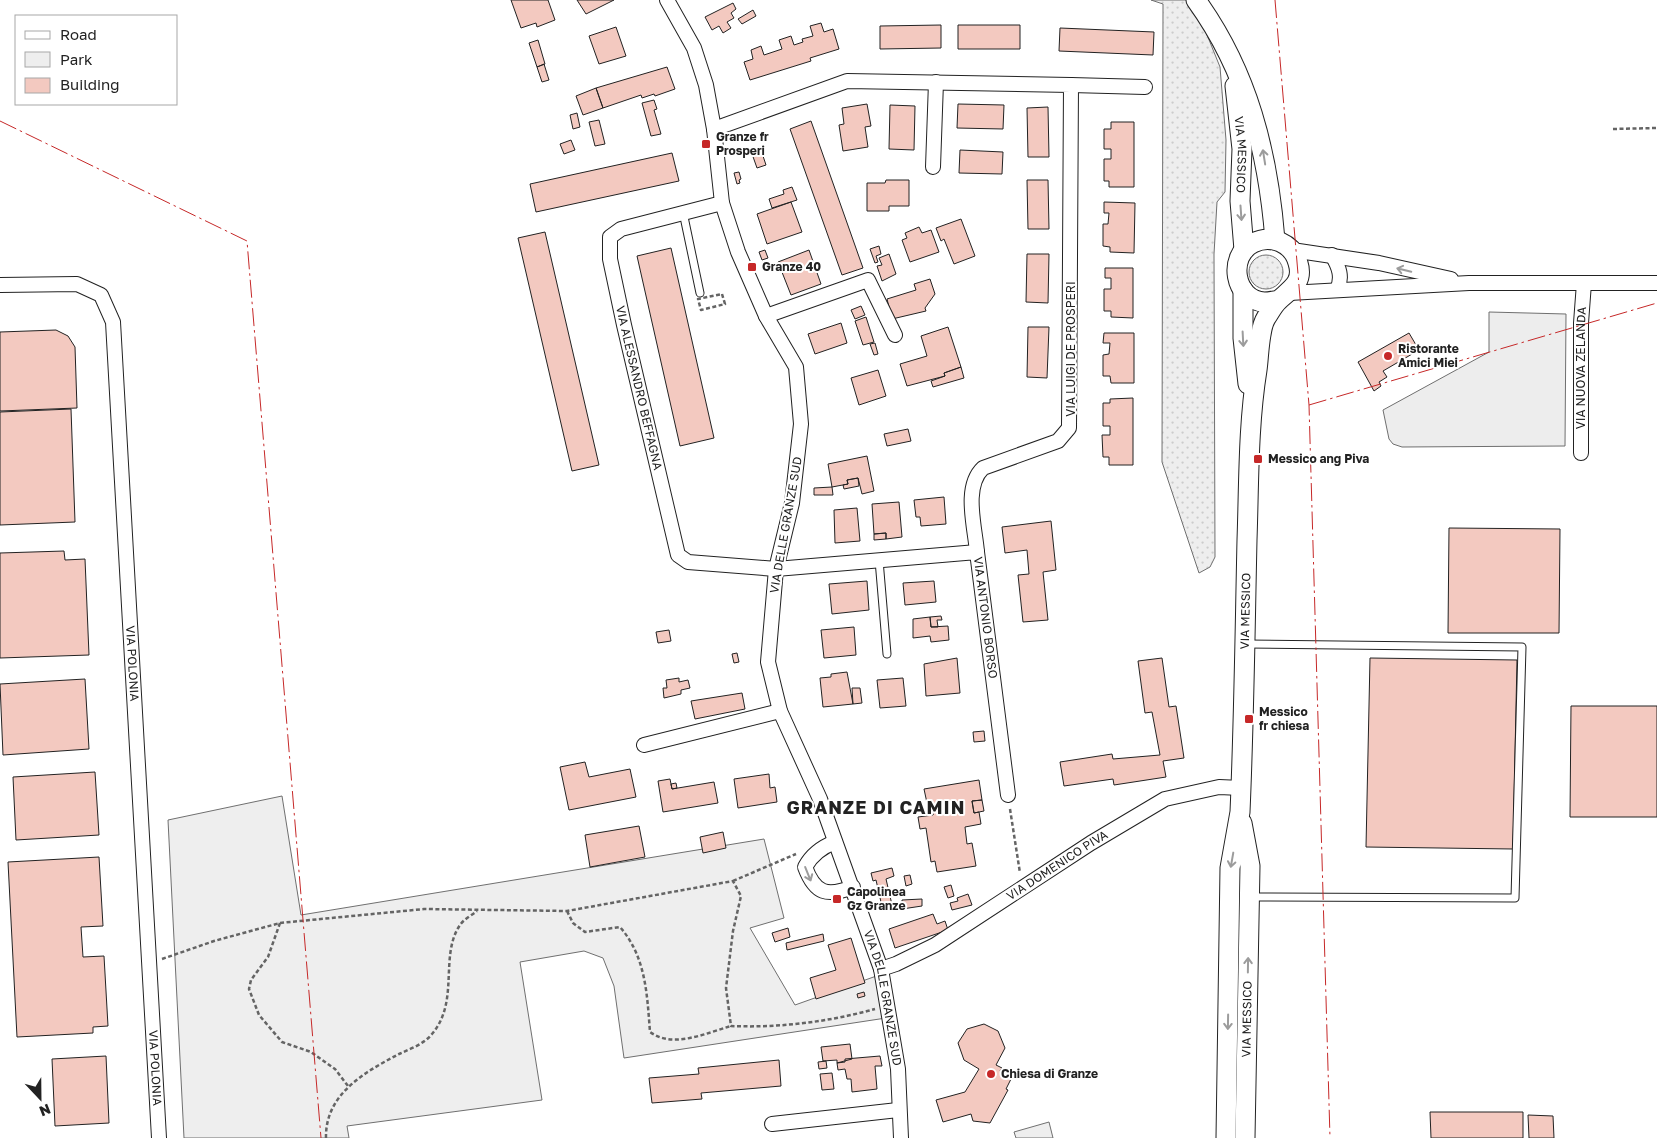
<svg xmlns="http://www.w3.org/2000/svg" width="1657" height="1138" font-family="'Golos Text',sans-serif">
<defs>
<pattern id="grass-dots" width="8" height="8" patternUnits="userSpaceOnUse" patternTransform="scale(1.25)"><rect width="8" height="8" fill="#eee"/><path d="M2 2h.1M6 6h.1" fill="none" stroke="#ccc" stroke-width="1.8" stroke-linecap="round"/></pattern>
</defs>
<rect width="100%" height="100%" fill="#fff"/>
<path fill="url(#grass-dots)" stroke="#6f6f6f" d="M1151,0H1193L1220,67L1226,140L1225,192L1217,202L1214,254L1215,557L1210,567L1199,573L1162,462L1163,4Z
M1249 272a17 17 0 1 1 34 0a17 17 0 1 1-34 0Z"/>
<path fill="#eee" stroke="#6f6f6f" d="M282,796L301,915L764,839L784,918L750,928L795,1005L882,974L886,1018L624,1058L614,986L603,958L584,951L520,962L542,1100L347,1126L349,1138H184L168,820Z
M1049,1122L1053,1138H1016L1014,1132Z"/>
<path fill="#ededed" stroke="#6f6f6f" d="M1489,312L1566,314L1565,446L1402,447L1393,444L1389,439L1383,410L1489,352Z"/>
<path fill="#f3c9c0" stroke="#222" d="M511,0H548L555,20L537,27L536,23L521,28Z
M577,0H614L586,14Z
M733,3L736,9L731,13L734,18L727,22L731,28L723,33L719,26L712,30L705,17Z
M753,10L756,16L742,24L738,19Z
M821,23L824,32L833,29L839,49L810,58L811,61L750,80L744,62L753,59L751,50L761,46L764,55L782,49L779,40L791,36L794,45L803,42L802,39L813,36L810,26Z
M941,25V48L880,49V26Z
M958,25H1020V49H958Z
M616,27L626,56L599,64L589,36Z
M1060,28L1154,32L1153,55L1059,51Z
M538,40L545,64L537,67L529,43Z
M544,64L549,80L542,82L537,67Z
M667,67L675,89L655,96L654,94L642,98L641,95L603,108L596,88Z
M596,88L603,108L583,115L576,96Z
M654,100L657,109L654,110L661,134L651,136L642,103Z
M867,104L871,126L865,127L868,147L843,151L839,125L844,124L842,108Z
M958,104L1004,105L1003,129L957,128Z
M890,105L915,106L914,150L889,149Z
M1048,107L1049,157H1028L1027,108Z
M577,113L580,127L573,129L570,115Z
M599,120L605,144L595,146L589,122Z
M811,121L863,268L842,275L790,129Z
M1111,122H1134V187H1109V181H1104V159H1111V149H1104V129H1111Z
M571,140L575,150L564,154L560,144Z
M760,147L766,165L757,168L751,151Z
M960,150L1003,152L1002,174L959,173Z
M672,153L679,181L536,212L530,184Z
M739,172L741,179L739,180L740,183L737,184L734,173Z
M886,180H909V206H889V211H867V183H885Z
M1027,180H1048L1049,229H1028Z
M792,187L797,200L772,208L769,199L784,194L783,190Z
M791,202L802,232L767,244L757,214Z
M1104,202L1135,203L1134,253L1110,252V247L1103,246V224H1108L1109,213H1104Z
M961,219L975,256L954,264L944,239L941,241L936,228Z
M919,227L922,233L931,230L939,252L910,262L902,240L907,238L905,233Z
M545,232L599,465L572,471L518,238Z
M879,246L881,254L876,256L878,262L875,263L870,249Z
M671,248L714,438L680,446L637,256Z
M765,250L768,258L762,260L759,252Z
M809,250L821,284L791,295L778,262Z
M889,254L896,274L882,281L877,266L882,265L879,258Z
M1027,254H1049L1048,303L1026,302Z
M1105,268H1133V318L1111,317V311H1104V289H1111V278H1105Z
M930,279L935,294L925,308L926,311L892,319L887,299L916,290L914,284Z
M861,306L865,315L855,319L851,310Z
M866,317L874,342L863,345L855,321Z
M841,323L847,343L815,354L808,334Z
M948,327L961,367L944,373L945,376L907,386L900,364L927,356L921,336Z
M1028,327H1049L1047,378L1027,377Z
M56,330L68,336L75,347L77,408L0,411V332Z
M1104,333H1134V383H1111L1110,376H1103V355L1109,354L1110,343H1103Z
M1409,333L1419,350L1383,371L1387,377L1379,382L1381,386L1374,391L1358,362Z
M875,343L878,354L874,355L870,344Z
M961,367L964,378L933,387L931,381L945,376L944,373Z
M878,370L886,396L859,405L851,378Z
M1133,398V465H1109V457H1103L1102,435H1110V426H1103V403H1110V399Z
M71,409L75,522L0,525V412Z
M908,429L911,441L887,446L884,434Z
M867,456L874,491L862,494L858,478L847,480L848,484L832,487L828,464Z
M858,478L859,486L844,489L843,485L848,484L847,480Z
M832,487L833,495H814V488Z
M944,497L946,524L921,526L920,517H916L914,500Z
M899,502L902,537L886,539V533L874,534L872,504Z
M857,508L860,541L835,543L834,510Z
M1051,521L1056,570L1043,572L1048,620L1023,622L1018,575L1029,574L1027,550L1005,553L1002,527Z
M1449,528L1560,529L1559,633H1448Z
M886,533V539L874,540V534Z
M64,551L65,560L85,559L89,655L0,658V553Z
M867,581L869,610L832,614L829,584Z
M934,581L936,602L905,605L903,583Z
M941,616L942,620H937L938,627H931L930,617Z
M930,617L931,627L948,626L949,640L931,642L930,636L913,638V619Z
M854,627L856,655L824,658L821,630Z
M669,630L671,641L658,643L656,632Z
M737,653L739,662L734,663L732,654Z
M957,658L960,693L926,696L924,664Z
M1162,658L1169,707L1176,706L1184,758L1163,761L1166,777L1114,785L1113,779L1064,786L1060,762L1112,754L1113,759L1160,755L1152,712L1145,713L1138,661Z
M1370,658L1517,660L1513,849L1366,847Z
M847,672L853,704L823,707L820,678L831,677V674Z
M679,678V682L688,680L690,688L681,690V694L664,698L663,688H667L666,680Z
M903,678L906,706L880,708L877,680Z
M85,679L89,749L3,755L0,684Z
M852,688H860L862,703L853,704Z
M742,693L745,709L695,719L691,701Z
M1571,706H1657V817H1570Z
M984,731L985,741L974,742L973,732Z
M585,762L589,777L630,769L636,797L569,810L560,767Z
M95,772L99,835L16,840L13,777Z
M769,774L770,788L775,787L777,802L738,808L734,779Z
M670,779L672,789L714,782L718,803L663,812L658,781Z
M979,780L982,800L972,801L974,813L979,812L981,824L965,827L967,844L972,843L976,866L937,872L935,861L931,862L926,828L920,829L918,817L933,815L931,802L927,803L924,789Z
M676,783L677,788L672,789L671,784Z
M982,800L984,811L974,813L972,801Z
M931,802L933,815H929L927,803Z
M639,826L645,857L590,867L585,835Z
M723,832L726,848L703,853L700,837Z
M99,857L103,926L81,927L83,957L104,956L108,1026L93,1027V1033L17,1037L8,862Z
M892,868L894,876L886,879L893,909L883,911L876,880L873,881L871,873Z
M910,875L912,884L906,886L904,876Z
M951,885L954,896L948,898L944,887Z
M968,894L972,905L952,910L950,903L958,901L957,898Z
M922,899V906L902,909V900Z
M933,914L937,924L945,921L948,930L895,948L889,929Z
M788,928L790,937L775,942L772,933Z
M823,934L824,941L787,950L786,943Z
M851,938L865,983L816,999L810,978L836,970L828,945Z
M864,992L865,996L858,998L857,994Z
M984,1024L998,1031L1005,1048L996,1065L1002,1068L1000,1071L1012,1077L1006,1089L1008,1090L990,1123L973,1121L971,1114L943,1122L936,1100L965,1092L979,1069L964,1060L958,1043L967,1029Z
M850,1044L852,1059L837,1063V1060L823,1061L821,1047Z
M106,1056L109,1123L55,1126L52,1059Z
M880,1056L882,1066H875L877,1089L852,1092L851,1079H847L845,1069L838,1070L837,1063L845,1062V1059Z
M779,1060L781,1086L701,1093L702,1099L652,1103L649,1078L699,1074L698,1068Z
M826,1061L827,1068L819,1069L818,1062Z
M832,1073L834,1089L822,1090L820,1074Z
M1430,1112H1523V1138H1431Z
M1528,1115L1553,1116L1554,1138H1529Z"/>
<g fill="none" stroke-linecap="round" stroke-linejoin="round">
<g stroke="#222" stroke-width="9">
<path id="lane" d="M683,212L700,293
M879,560L887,654
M1246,644L1522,647L1515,898L1250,897"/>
</g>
<g stroke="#222" stroke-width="16">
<g id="street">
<path id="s1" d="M667,0L694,48L706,85L714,129L722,203L738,252L766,316L796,367L801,424L792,503L776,569L768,662L780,711L820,799L881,969L898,1069L901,1138"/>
<path d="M1071,85L1145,87"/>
<path d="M714,129L847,81L1071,85L1069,428L1058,441L983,468C963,487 975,527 977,552"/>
<path d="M933,167L936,82"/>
<path id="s2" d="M722,203L621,229L610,237V259L624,325L678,555L688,562L776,569L977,552L1008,795"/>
<path d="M1292,250L1379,263L1451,279"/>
<path d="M1332,255C1339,267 1343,277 1337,290"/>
<path id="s3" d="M0,285L77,284L101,295L113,322L159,1138"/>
<path d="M1289,293L1469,283H1657"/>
<path d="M766,316L868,280L895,335"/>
<path id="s4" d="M1581,453V323L1584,283"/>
<path d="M644,745L780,711"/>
<path d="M835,842C822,847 812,854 805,867C815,894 827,897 853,887"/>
<path id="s5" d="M881,969L896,964L935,945L1091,843L1165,799L1219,787L1241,788"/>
<path d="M772,1124L898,1110"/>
</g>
</g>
<g stroke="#222" stroke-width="21">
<g id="secondary">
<path d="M1196,0C1248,72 1268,152 1275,240"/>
<path id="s6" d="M1235,86L1242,149L1240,201L1244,250"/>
<path d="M1243,290V338L1248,384"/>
<path d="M1242,823L1250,866L1245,1138"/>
<path id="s7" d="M1226,1138L1230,868L1240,812C1244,721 1245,631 1247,540C1249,483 1248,426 1257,370C1259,357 1259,329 1266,318C1270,312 1274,304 1279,300C1291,289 1304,282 1298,263C1293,243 1271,234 1253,243C1227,256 1234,300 1264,302C1269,302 1274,301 1279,300"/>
</g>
</g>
<path stroke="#646464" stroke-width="2.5" stroke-dasharray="4 2.5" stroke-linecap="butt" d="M1613,129L1657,128
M722,294L725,304L701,310L698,299Z
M1010,809L1020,873
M733,881L796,854
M567,911L573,923L585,932L620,927C646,957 647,994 650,1032C673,1049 706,1033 731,1026
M280,923L268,957L251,980L249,989L259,1015L282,1042L311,1052L335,1069L348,1086
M162,959L214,941L280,923L424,909L567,911L733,881L741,896L733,931L726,988L731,1026C779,1028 828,1022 875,1009
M326,1138C325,1094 365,1072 399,1054C410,1049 424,1044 432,1034C460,1001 439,956 460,925C464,919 472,915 477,911"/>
<use href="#lane" stroke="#fff" stroke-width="7"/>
<use href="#street" stroke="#fff" stroke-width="14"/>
<use href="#secondary" stroke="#fff" stroke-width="19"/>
<path stroke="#c62828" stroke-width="1" stroke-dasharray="18 4 2.5 4" stroke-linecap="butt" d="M1275,0L1309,405L1330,1138
M0,121L247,241L321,1138
M1309,405L1657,303"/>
</g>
<defs><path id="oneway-shaft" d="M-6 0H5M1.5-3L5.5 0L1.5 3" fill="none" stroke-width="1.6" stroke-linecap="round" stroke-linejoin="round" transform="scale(1.25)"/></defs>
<g stroke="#9c9c9c">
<use href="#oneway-shaft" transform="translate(1264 157) rotate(-99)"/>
<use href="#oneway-shaft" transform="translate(1241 213) rotate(86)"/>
<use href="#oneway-shaft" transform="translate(1404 270) rotate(-166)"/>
<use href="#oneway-shaft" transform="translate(1243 339) rotate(87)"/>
<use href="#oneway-shaft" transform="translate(1232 860) rotate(100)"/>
<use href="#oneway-shaft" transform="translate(808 874) rotate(68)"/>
<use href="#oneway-shaft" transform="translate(1248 965) rotate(-89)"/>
<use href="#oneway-shaft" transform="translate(1228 1022) rotate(91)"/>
</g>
<g fill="#c62828" stroke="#fff" stroke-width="2">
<rect x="701" y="139" width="10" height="10" rx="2.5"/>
<rect x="747" y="262" width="10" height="10" rx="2.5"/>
<circle cx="1388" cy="356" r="5"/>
<rect x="1253" y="454" width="10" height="10" rx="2.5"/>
<rect x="1244" y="714" width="10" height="10" rx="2.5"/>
<rect x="832" y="894" width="10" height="10" rx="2.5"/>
<circle cx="991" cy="1074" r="5"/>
</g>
<g text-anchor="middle" stroke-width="4" stroke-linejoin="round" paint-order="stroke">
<g font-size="12" font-weight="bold" fill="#222" stroke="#fff" text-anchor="start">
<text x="716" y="141">Granze fr<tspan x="716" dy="14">Prosperi</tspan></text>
<text x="762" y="271">Granze 40</text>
<text x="1398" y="353">Ristorante<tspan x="1398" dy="14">Amici Miei</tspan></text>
<text x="1268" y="463">Messico ang Piva</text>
<text x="1259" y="716">Messico<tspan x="1259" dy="14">fr chiesa</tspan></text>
<text x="847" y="896">Capolinea<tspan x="847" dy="14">Gz Granze</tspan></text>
<text x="1001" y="1078">Chiesa di Granze</text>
</g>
<g font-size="12" fill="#222" stroke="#fff">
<text dy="4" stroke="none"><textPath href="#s6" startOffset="69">VIA MESSICO</textPath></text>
<text transform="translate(1071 349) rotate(-90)" y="4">VIA LUIGI DE PROSPERI</text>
<text dy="4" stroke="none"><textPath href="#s4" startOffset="85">VIA NUOVA ZELANDA</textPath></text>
<text dy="4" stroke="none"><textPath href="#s2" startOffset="272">VIA ALESSANDRO BEFFAGNA</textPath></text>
<text transform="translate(786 525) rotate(-80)" y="4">VIA DELLE GRANZE SUD</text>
<text dy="4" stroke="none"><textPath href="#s7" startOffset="528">VIA MESSICO</textPath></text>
<text dy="4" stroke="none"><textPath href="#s2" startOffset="812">VIA ANTONIO BORSO</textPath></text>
<text dy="4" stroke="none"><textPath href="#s3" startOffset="475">VIA POLONIA</textPath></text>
<text dy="4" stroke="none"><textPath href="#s5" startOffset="205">VIA DOMENICO PIVA</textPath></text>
<text dy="4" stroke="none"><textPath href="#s1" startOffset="1048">VIA DELLE GRANZE SUD</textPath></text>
<text transform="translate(1247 1019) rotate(-89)" y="4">VIA MESSICO</text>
<text dy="4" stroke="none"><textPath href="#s3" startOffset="880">VIA POLONIA</textPath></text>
</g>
<g font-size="18" font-weight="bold" letter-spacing="1" fill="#222" stroke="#fff">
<text x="876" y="814">GRANZE DI CAMIN</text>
</g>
</g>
<rect x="15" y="15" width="162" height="90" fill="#ffffff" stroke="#a7a7a7"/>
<rect x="25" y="31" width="25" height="8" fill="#ffffff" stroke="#a7a7a7"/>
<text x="60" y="40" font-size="15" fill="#222222">Road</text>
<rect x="25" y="52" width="25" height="15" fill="#eeeeee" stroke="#a7a7a7"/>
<text x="60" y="65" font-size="15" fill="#222222">Park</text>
<rect x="25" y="78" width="25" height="15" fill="#f3c9c0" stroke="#a7a7a7"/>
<text x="60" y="90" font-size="15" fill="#222222">Building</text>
<g transform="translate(40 1098) rotate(158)" stroke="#ffffff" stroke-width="4" paint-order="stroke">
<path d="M0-4L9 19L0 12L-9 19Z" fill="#222222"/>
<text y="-8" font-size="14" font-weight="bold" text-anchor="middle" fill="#222222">N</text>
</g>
</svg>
